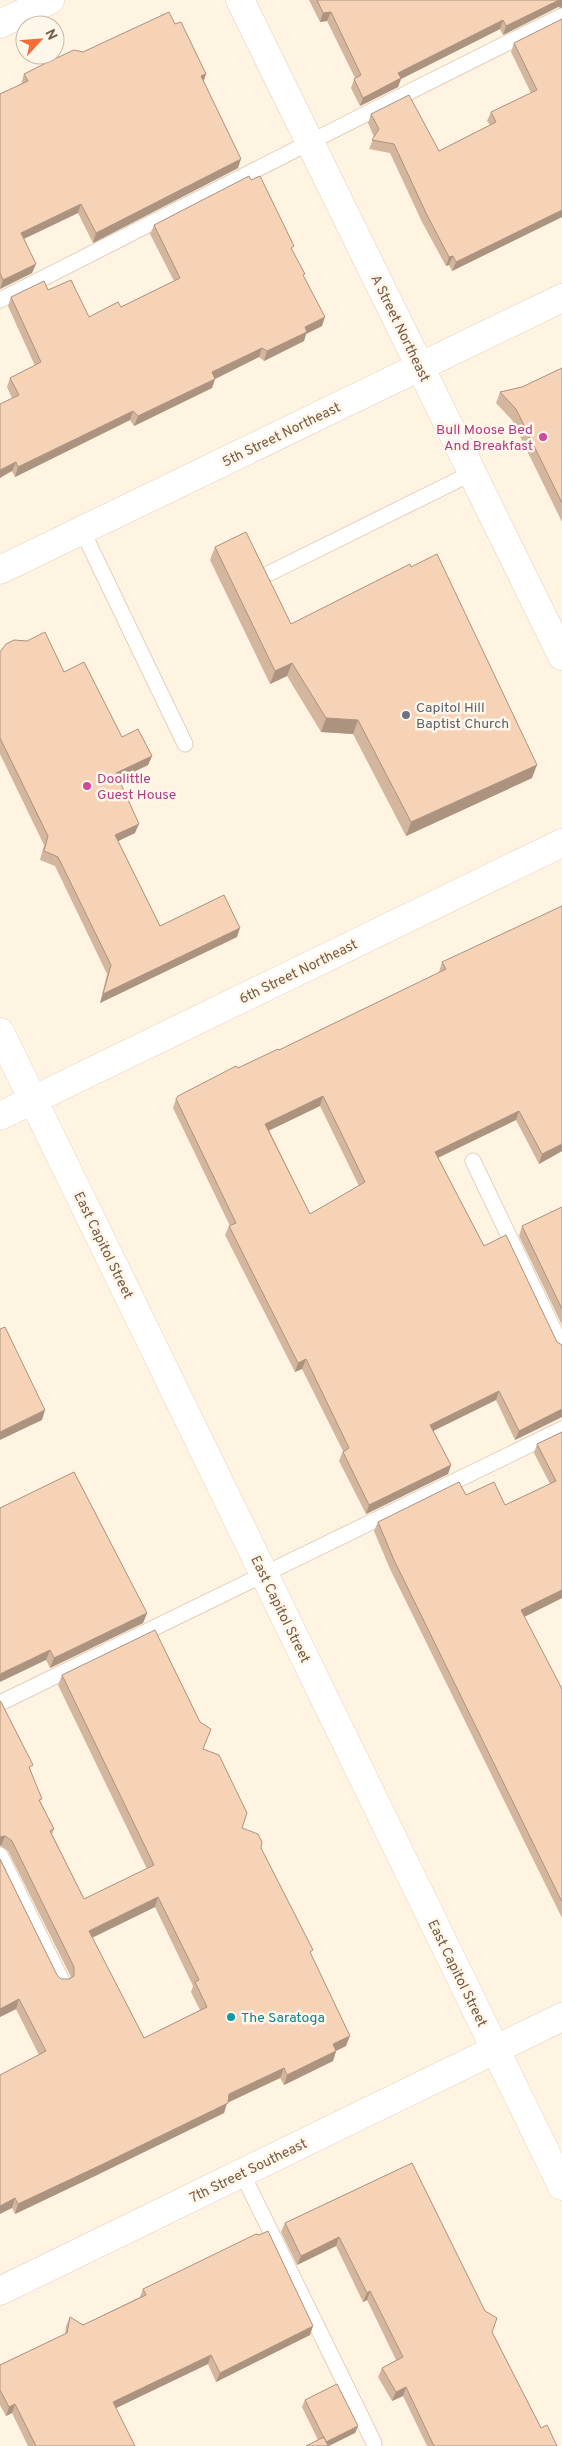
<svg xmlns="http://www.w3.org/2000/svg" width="562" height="2446" font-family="Overpass,sans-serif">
<rect width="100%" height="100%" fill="#fef4e1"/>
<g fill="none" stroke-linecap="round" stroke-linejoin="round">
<g stroke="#e3d0bc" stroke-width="17">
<path id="service" d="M0,300C188,205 374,108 562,16
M82,530L185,744
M270,573L472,473
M473,1161L562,1347
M0,1703L562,1429
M0,1855L62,1981
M242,2173L374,2443"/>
</g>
<g stroke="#e3d0bc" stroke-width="29">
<path id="minor" d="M240,0L562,656
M0,570L562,298
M0,2291L562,2017"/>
</g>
<g stroke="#ebd4bb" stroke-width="29">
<path id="secondary" d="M0,24L50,0
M0,1032L562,2186
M0,1116L562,843"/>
</g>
<use href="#service" stroke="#fff" stroke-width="15"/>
<use href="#minor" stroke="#fff" stroke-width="28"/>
<use href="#secondary" stroke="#fff" stroke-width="28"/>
</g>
<path fill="#d4b59d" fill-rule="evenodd" d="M309,0H562L558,7L503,35L500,29L401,79L398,87L360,106L351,88L354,79L355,78L327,21L320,22Z
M562,19V217L452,271L449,265L446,266L422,222L390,153L369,149L374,137L368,123L371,114L439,151L490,125L487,121L491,112L531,93L511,52L514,43Z
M175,24L206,74L203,81L238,168L93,243L78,213L24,239L36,264L32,273L0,289V94L21,84L24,74L83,52Z
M154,225L293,251L304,277L322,326L306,334L304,341L264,361L259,357L215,379L212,388L134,426L130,420L15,477L12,471V398L7,387L10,378L35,366L8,306L11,297L48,290L89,317L121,307L174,281L150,234Z
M562,368V522L512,420L496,403L500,392L522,387Z
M215,547L291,624L532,778L406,836L353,734L321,732L287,676L270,684L210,560Z
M0,652L64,672L122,737L152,756L148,765L119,779L135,833L118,841L160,926L237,937L100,1003L107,974L55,866L40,860L44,845L0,754Z
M442,962L562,1151L539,1164L516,1120L438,1158L484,1246L557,1342L562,1345V1417L515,1440L496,1400L433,1431L451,1465L448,1474L366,1514L339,1461L343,1451L302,1369L295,1372L225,1235L229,1226H230L173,1108L176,1099L238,1068L279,1050L439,973V972ZM320,1106L359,1186L310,1214L269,1130Z
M562,1207V1325L519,1236L522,1226Z
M562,1432V1598L524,1617L562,1689V1918L390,1569L374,1531L378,1522L466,1495L505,1505L550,1484L534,1453L537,1444Z
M0,1508L147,1613L143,1623L50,1668L46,1660Z
M62,1675L204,1749L242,1828L261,1848L311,1955L346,2046L336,2051L333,2061L284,2085L280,2078L227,2103L224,2113L97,2175L15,2214L12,2208L39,2055L16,2009L0,2017V1859L57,1975L61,1979H69L71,1977L8,1851L1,1846H0V1701L31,1771L41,1803L54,1829L52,1834L84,1899L147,1869L58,1685ZM155,1907L193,1986L191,1992L200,2010L144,2038L92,1938Z
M412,2163L492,2332L541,2428L557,2446H427L403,2396L392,2401L378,2377L382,2368L396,2360L367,2300L363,2302L336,2246L297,2265L281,2232L285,2223Z
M143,2289L310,2335L216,2382L208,2364L116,2408L135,2446H28L12,2413L6,2416L0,2405V2365L65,2334L66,2326L70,2317L83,2325L140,2297Z
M305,2400L358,2426L355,2433L318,2440L302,2407Z"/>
<path fill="#ac937f" d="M559,0H562V8L558,7L503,35L506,26Z
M331,12L327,21L320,22L323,13Z
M503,20L500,29L401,79L398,87L360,106L363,98L398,73Z
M206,74L203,83L201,76Z
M241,159L238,168L93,243L96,233Z
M81,204L78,213L17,242L21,233Z
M562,210V217L452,271L456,262Z
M453,256L449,265L446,266L449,257Z
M36,264L32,273L0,289L3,280Z
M325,317L322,326L306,334L304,341L264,361L267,351L305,327Z
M262,348L259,357L209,382L212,372Z
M215,379L212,388L134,426L138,416Z
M133,411L130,420L15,477L18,467Z
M16,462L12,471L0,478V470Z
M292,663L287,676L270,684L275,671Z
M326,718L358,720L353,734L321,732Z
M152,756L148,765L113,782L116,773Z
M537,765L532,778L406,836L411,822Z
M139,824L135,833L112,844L115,835Z
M240,928L237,937L100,1003L103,994Z
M323,1096L320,1106L262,1134L265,1124Z
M519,1111L516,1120L431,1161L435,1152Z
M562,1144V1151L539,1164L542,1154Z
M306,1359L302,1369L295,1372L298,1363Z
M499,1391L496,1400L427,1434L430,1425Z
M562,1409V1417L515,1440L519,1431Z
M45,1410L42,1420L0,1440V1432Z
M451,1465L448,1474L366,1514L369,1505Z
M562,1590V1598L518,1620L521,1610Z
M147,1613L143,1623L50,1668L54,1658Z
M50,1650L46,1660L0,1682V1674Z
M5,1836L1,1846H0V1837Z
M158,1897L155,1907L85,1941L89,1931Z
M19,1999L16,2009L0,2017V2009Z
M350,2036L346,2046L329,2054L333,2044Z
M336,2051L333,2061L284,2085L287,2075Z
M284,2068L280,2078L227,2103L224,2113L97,2175L15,2214L18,2204L229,2094Z
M15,2198L12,2208L0,2214V2206Z
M339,2237L336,2246L297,2265L301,2256Z
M370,2291L367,2300L363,2302L367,2293Z
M313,2326L310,2335L216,2382L220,2373Z
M211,2355L208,2364L110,2411L113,2402Z
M406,2387L403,2396L392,2401L396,2392Z
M15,2404L12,2413L6,2416L9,2407Z
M358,2426L355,2433L329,2446H324L325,2442Z"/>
<path fill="#f6d2b6" stroke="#ac937f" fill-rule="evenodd" d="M317,0H559L506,26L503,20L398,73L401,78L363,98L354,79L361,75L331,12L323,13Z
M169,12L175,24L181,22L206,74L201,76L241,159L96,233L81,204L21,233L36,264L3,280L0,273V94L28,81L24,74L48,62L74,50L83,52Z
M562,19V210L456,262L453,256L449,257L426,213L394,144L372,140L379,129L371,114L409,95L439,151L496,122L491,112L537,90L514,43Z
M249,176L251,180L260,176L294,246L291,248L305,274L303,275L325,317L305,327L307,332L267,351L262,348L212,372L215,379L138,416L133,411L18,467L16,462L0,470V404L19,395L10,378L41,362L11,297L44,281L48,290L71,280L89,317L118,302L121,307L180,278L154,225Z
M562,368V503L516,409L500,392L522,387Z
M246,532L291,624L410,564L411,567L437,554L537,765L411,822L358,720L326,718L292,663L275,671L215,547Z
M45,632L64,672L84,662L122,737L138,729L152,756L116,773L139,824L115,835L160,926L224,895L240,928L103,994L111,965L58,857L44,851L48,836L0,738V652L6,644L14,640L27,641Z
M562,906V1144L542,1154L519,1111L435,1152L484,1246L506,1235L557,1342L562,1345V1409L519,1431L499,1391L430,1425L451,1465L369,1505L343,1452L349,1448L306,1359L298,1363L229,1226L236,1223L176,1099L178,1096L236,1066L238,1068L278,1049L279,1050L446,969L442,962ZM323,1096L365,1182L310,1214L265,1124Z
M562,1207V1309L522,1226Z
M5,1327L45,1410L0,1432V1329Z
M562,1432V1590L521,1610L562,1689V1902L394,1560L378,1522L459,1482L466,1495L494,1482L505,1505L556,1481L537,1444Z
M74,1472L147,1613L54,1658L50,1650L0,1674V1508Z
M155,1630L200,1722L211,1729L203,1749L219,1755L247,1813L242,1828L258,1834L262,1842L261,1848L313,1950L310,1952L350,2036L333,2044L336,2051L287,2075L284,2068L229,2094L228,2103L101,2165L18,2204L15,2198L0,2206V2075L46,2051L19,1999L0,2009V1859L57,1975L61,1979H69L74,1976V1967L12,1841L5,1836L0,1837V1701L1,1702L33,1765L29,1767L42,1799L39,1800L54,1829L50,1831L84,1899L154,1865L62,1675ZM158,1897L199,1980L195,1982L207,2007L144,2038L89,1931Z
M412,2163L485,2311L497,2318L492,2332L541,2428L547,2425L557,2446H434L406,2387L396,2392L382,2368L403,2357L370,2291L367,2293L339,2237L301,2256L285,2223Z
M268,2231L313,2326L220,2373L211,2355L113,2402L135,2446H36L15,2404L9,2407L0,2390V2365L67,2333L70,2317L83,2325L146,2295L143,2289L256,2234L259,2235Z
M337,2384L358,2426L326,2442L305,2400Z
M324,2437L328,2446H306Z"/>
<g fill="#d1479c" stroke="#fff7e9" stroke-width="2">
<circle cx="543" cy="437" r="5"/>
<circle cx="87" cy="786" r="5"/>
</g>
<circle fill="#6b7280" stroke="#fff7e9" stroke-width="2" cx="406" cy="715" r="5"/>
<circle fill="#0f9aa8" stroke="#fff7e9" stroke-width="2" cx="231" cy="2017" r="5"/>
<g text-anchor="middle" stroke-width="5" stroke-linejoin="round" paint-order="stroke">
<g font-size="14" fill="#775a45" stroke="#fff7e9">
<text transform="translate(401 328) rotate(64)" y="5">A Street Northeast</text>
<text transform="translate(281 434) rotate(-26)" y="5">5th Street Northeast</text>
<text transform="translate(298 971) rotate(-26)" y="5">6th Street Northeast</text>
<text transform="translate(104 1245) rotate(64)" y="5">East Capitol Street</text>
<text transform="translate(281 1609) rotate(64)" y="5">East Capitol Street</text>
<text transform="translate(458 1973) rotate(64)" y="5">East Capitol Street</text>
<text transform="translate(248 2170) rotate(-26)" y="5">7th Street Southeast</text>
</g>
<g font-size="14" fill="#b23c85" stroke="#fff7e9" text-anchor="end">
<text x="533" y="434">Bull Moose Bed<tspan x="533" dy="16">And Breakfast</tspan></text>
<text x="97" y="783" text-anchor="start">Doolittle<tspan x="97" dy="16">Guest House</tspan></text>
</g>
<g font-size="14" fill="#5b616d" stroke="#fff7e9" text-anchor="start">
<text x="416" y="712">Capitol Hill<tspan x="416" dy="16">Baptist Church</tspan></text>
</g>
<g font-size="14" fill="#0d838f" stroke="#fff7e9" text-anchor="start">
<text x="241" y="2022">The Saratoga</text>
</g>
</g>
<g transform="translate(40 40) rotate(64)"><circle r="24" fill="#fff7e9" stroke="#c9b8a7"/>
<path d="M0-4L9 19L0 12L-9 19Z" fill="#f36c3a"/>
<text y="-8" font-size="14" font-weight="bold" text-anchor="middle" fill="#775a45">N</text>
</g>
</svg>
